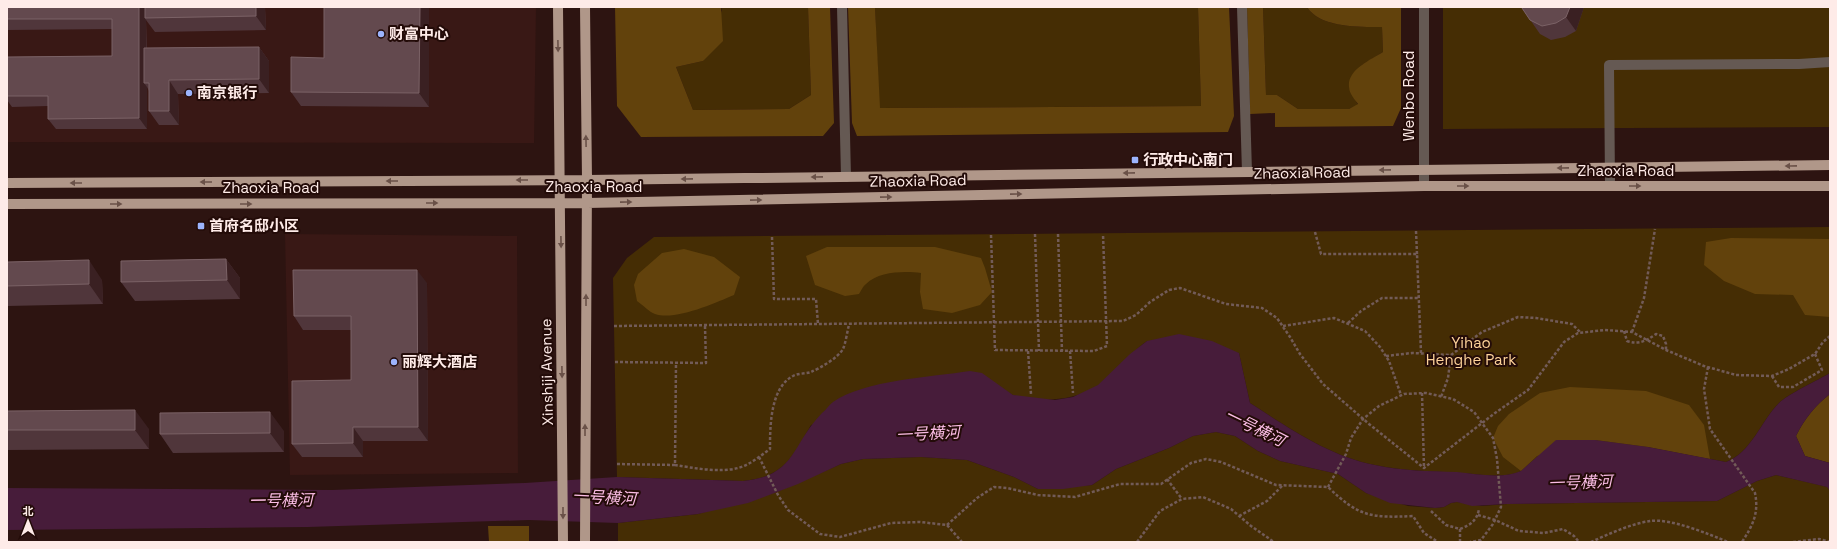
<svg xmlns="http://www.w3.org/2000/svg" width="1837" height="549" font-family="'Space Grotesk','Noto Sans SC',sans-serif">
<rect width="100%" height="100%" fill="#2d1411"/>
<path fill="#391815" d="M7,7H536L534,143L7,142Z
M285,234L517,236L518,473L290,475Z"/>
<path fill="#452d04" d="M721,7H808L811,95L789,109L693,110L676,67L703,61L722,10Z
M875,7H1198L1201,106L879,108Z
M1263,7H1307C1320,28 1360,27 1382,27L1383,52L1362,65L1349,88L1358,105L1349,109H1298L1277,95H1266Z
M1443,7H1830V127L1443,129Z
M1830,227V373C1818,380 1788,394 1779,403C1761,421 1751,453 1726,462L1648,447L1521,471C1504,479 1479,474 1460,473C1432,471 1403,471 1375,465C1329,456 1289,428 1250,403L1239,353L1147,341C1129,354 1116,372 1099,385C1079,400 1037,404 1013,395C1009,393 1004,389 1000,387L811,425C792,458 784,477 743,481L617,477L613,278L627,258L654,237Z
M1216,432L1235,436L1258,451L1280,461L1338,474L1366,493L1408,506L1435,508L1444,507L1451,503L1457,502L1482,506L1507,504L1717,501L1757,481L1776,475L1828,487L1830,491V542H618V523L698,514L781,490L841,464L863,459L921,457L967,460L1014,477L1038,489L1092,485L1116,469L1169,448L1193,436Z"/>
<path fill="#62420c" d="M615,7H721L723,41L703,61L676,67L693,110L789,109L811,95L808,7H830L834,123L823,136L641,137L617,106Z
M848,7H875L880,108L1201,106L1198,7H1229L1234,116L1228,132L857,136L852,123Z
M1247,7H1263L1266,95H1277L1298,109H1349L1358,104C1355,100 1349,93 1349,87C1347,70 1370,60 1383,52L1382,27C1360,27 1320,28 1307,7H1401V108L1393,126L1275,127V113L1250,114Z
M1731,238L1830,239V317L1805,315L1793,295L1755,294L1724,281L1704,265L1706,242Z
M827,247H935L981,258L985,268L992,292L980,305L952,313L923,309L920,292L921,273C905,271 879,271 866,284C863,286 861,291 859,294L845,296L815,285L806,256Z
M684,249L714,257L740,277L734,295C715,303 675,321 655,314C649,312 643,305 637,301L634,285L638,274L662,253Z
M1570,387L1646,391L1689,405L1704,425L1710,459L1648,447L1595,440L1537,456L1521,471L1503,457L1493,438L1498,426L1509,414L1540,393Z
M1830,394V463L1805,456L1796,436C1805,418 1815,406 1830,394Z
M488,526H529V542H489Z"/>
<path fill="#471c3a" d="M1179,334L1212,341L1239,353L1250,403C1289,428 1329,456 1375,465C1402,471 1430,471 1457,472C1477,474 1503,479 1521,471L1556,440H1595L1648,447L1726,462C1751,453 1761,421 1779,403C1788,394 1818,380 1830,373V394C1815,406 1805,418 1796,436L1805,456L1830,463V491L1827,487L1776,475L1757,481L1717,501L1507,504L1472,506L1457,502L1451,503L1444,507L1435,508L1390,503L1366,493L1338,474L1280,461L1258,451L1235,436L1216,432L1193,436L1169,448L1116,469L1092,485L1063,489H1038L1014,477L967,460L921,457L863,459L841,464L798,484L748,503L698,514L618,523L529,520L308,527L7,530V488L332,490L525,483L617,477L743,481C796,476 791,445 822,413C826,410 829,405 833,402C865,380 931,377 970,371L982,373L1013,395L1055,400L1073,397L1098,385L1130,354L1147,341Z"/>
<g fill="none" stroke-linecap="round" stroke-linejoin="round">
<path stroke="#725b58" stroke-width="2.5" stroke-dasharray="3 2" stroke-linecap="butt" d="M1416,231L1417,254
M1315,232L1321,254H1417L1421,353
M1035,234L1039,351
M1058,234L1062,351
M991,235L995,350L1094,351L1107,346L1103,234
M772,237L774,299H816L818,324L1123,321L1136,315L1150,302L1169,290L1180,288L1226,304L1262,308L1277,318L1290,337L1300,354L1323,384L1369,424L1424,468L1495,413L1528,390L1564,342L1578,333L1605,330L1632,332L1666,350L1704,366L1736,375L1772,376L1789,369L1815,354L1823,342L1830,336
M1348,323L1361,311L1382,298H1419
M614,326L818,324
M1283,326L1334,318L1365,331L1380,347L1389,361L1401,395
M1624,331L1627,341C1639,345 1646,341 1656,334L1663,336L1666,344V350
M1632,332L1644,298L1655,229
M1028,351L1031,394
M1070,351L1073,393
M1451,355L1482,332L1518,317L1536,318L1572,324L1581,333
M1386,356L1412,353L1451,355L1448,378L1441,397
M615,362L706,363L705,326
M1708,367L1704,389L1710,429L1755,493C1759,513 1753,525 1742,542
M1772,376L1779,387H1793L1822,370L1815,354
M1422,393L1424,468
M759,457L778,495L788,510L820,534L840,537L891,523L920,522L947,525L962,542
M617,464L675,465L676,363
M675,465C693,468 720,473 738,468C750,465 760,456 770,449C770,427 770,388 793,376C798,373 805,374 811,372C820,368 838,358 843,349C846,342 847,332 849,325
M1167,479L1182,499
M1328,487L1346,454L1351,438L1363,419L1379,406L1404,394L1426,393L1453,399L1474,412L1493,438L1497,459L1501,507L1493,524L1481,540L1470,542
M1431,511L1446,525L1460,529V542
M1478,515L1495,520L1519,531L1544,533L1563,529L1574,536L1579,542
M1239,516L1267,501L1283,485
M947,525L977,498L994,487L1007,488L1038,495L1075,497L1120,484H1161L1191,463L1206,459L1221,462L1276,485L1328,487C1359,517 1371,518 1413,516L1424,533L1438,542
M1460,529C1470,525 1477,521 1479,509
M1137,542L1160,511L1182,499L1203,497L1231,509L1251,526L1274,542
M1591,542C1609,534 1630,524 1650,521C1670,518 1709,534 1728,542
M1793,542L1819,539L1830,542"/>
<path stroke="#655953" stroke-width="10" d="M842,7L846,177
M1242,7L1247,172
M1424,7V186
M1610,185L1609,65L1799,64L1830,62"/>
<path stroke="#b09789" stroke-width="10" d="M558,7L563,542
M585,7L587,180L585,542
M7,183L587,180L1830,165
M7,204L587,203L1424,186H1830"/>
</g>
<path fill="#50363b" d="M7,7H265L266,30L155,32L146,20L147,48L259,47L269,61V93L178,94L179,125H159L149,111V91L147,87V129H56L48,119V106L12,107L7,100V57L112,56V29L7,30Z
M429,7V107L301,106L291,92L324,58Z
M1522,7H1584L1576,31L1565,37L1551,40L1540,34L1522,8Z
M226,259L240,278V299L135,301L121,282Z
M7,262L102,280L103,304L7,306Z
M427,283L428,441H363V457H302L292,444L351,380V330H303L294,316Z
M7,411L149,429V449L7,450Z
M284,431V452L173,453L160,434Z"/>
<path fill="#3a2022" d="M139,7H146L145,18L146,20L147,83H144L147,87V129L139,118Z
M256,7H265L266,30L256,16Z
M420,7H429V107L419,93Z
M1570,7H1584L1576,31L1566,17Z
M259,47L269,61V93L259,79Z
M169,80L178,94L179,125L169,111Z
M226,259L240,278V299L227,280Z
M89,260L102,280L103,304L89,284Z
M417,270L427,283L428,441L418,427Z
M135,410L149,429V449L135,430Z
M270,412L284,431V452L270,433Z
M353,427L363,441V457L353,443Z"/>
<path fill="#63494e" stroke="#7b6266" d="M7,7H139V118L48,119V96H7V57L112,56V19H7Z
M145,7H256V16L145,18Z
M324,7H420L419,93L291,92V57L324,58Z
M1522,7H1570L1566,17L1556,23L1542,26L1530,20L1522,8Z
M259,47V79L169,80V111H149V83H144V48Z
M226,259L227,280L121,282V261Z
M89,260V284L7,286V262Z
M293,270H417L418,427H353V443L292,444V381L351,380V316H294Z
M135,410V430H7V411Z
M270,412V433L160,434V413Z"/>
<defs><path id="oneway-solid" d="M-6-.8H1V-3.2L6.5 0L1 3.2V.8H-6Z"/></defs>
<g fill="#6a5148">
<use href="#oneway-solid" transform="translate(558 46) rotate(89)"/>
<use href="#oneway-solid" transform="translate(586 141) rotate(-91)"/>
<use href="#oneway-solid" transform="translate(1791 166) rotate(179)"/>
<use href="#oneway-solid" transform="translate(1563 168) rotate(179)"/>
<use href="#oneway-solid" transform="translate(1385 170) rotate(179)"/>
<use href="#oneway-solid" transform="translate(1129 173) rotate(179)"/>
<use href="#oneway-solid" transform="translate(817 177) rotate(179)"/>
<use href="#oneway-solid" transform="translate(687 179) rotate(179)"/>
<use href="#oneway-solid" transform="translate(522 180) rotate(180)"/>
<use href="#oneway-solid" transform="translate(392 181) rotate(180)"/>
<use href="#oneway-solid" transform="translate(206 182) rotate(180)"/>
<use href="#oneway-solid" transform="translate(76 183) rotate(180)"/>
<use href="#oneway-solid" transform="translate(1463 186)"/>
<use href="#oneway-solid" transform="translate(1635 186)"/>
<use href="#oneway-solid" transform="translate(1016 194) rotate(-1)"/>
<use href="#oneway-solid" transform="translate(886 197) rotate(-1)"/>
<use href="#oneway-solid" transform="translate(756 200) rotate(-1)"/>
<use href="#oneway-solid" transform="translate(626 202) rotate(-1)"/>
<use href="#oneway-solid" transform="translate(432 203)"/>
<use href="#oneway-solid" transform="translate(116 204)"/>
<use href="#oneway-solid" transform="translate(246 204)"/>
<use href="#oneway-solid" transform="translate(561 242) rotate(89)"/>
<use href="#oneway-solid" transform="translate(586 300) rotate(-90)"/>
<use href="#oneway-solid" transform="translate(562 372) rotate(89)"/>
<use href="#oneway-solid" transform="translate(585 430) rotate(-90)"/>
<use href="#oneway-solid" transform="translate(563 513) rotate(90)"/>
</g>
<g fill="#9cb4fd" stroke="#230b08" stroke-width="1.5">
<circle cx="381" cy="34" r="4"/>
<circle cx="189" cy="93" r="4"/>
<rect x="1131" y="156" width="8" height="8" rx="2"/>
<rect x="197" y="222" width="8" height="8" rx="2"/>
<circle cx="394" cy="362" r="4"/>
</g>
<g text-anchor="middle" stroke-width="4" stroke-linejoin="round" paint-order="stroke">
<g font-size="15" font-weight="bold" fill="#feebe8" stroke="#230b08" text-anchor="start">
<text x="389" y="39">财富中心</text>
<text x="197" y="98">南京银行</text>
<text x="1143" y="165">行政中心南门</text>
<text x="209" y="231">首府名邸小区</text>
<text x="402" y="367">丽辉大酒店</text>
</g>
<g font-size="15" fill="#feebe8" stroke="#230b08">
<text transform="translate(1409 96) rotate(-90)" y="5">Wenbo Road</text>
<text x="1626" y="176">Zhaoxia Road</text>
<text transform="translate(1302 173) rotate(-1)" y="5">Zhaoxia Road</text>
<text transform="translate(918 181) rotate(-1)" y="5">Zhaoxia Road</text>
<text x="594" y="192">Zhaoxia Road</text>
<text x="271" y="193">Zhaoxia Road</text>
<text transform="translate(547 372) rotate(-91)" y="5">Xinshiji Avenue</text>
</g>
<g font-size="15" fill="#fed39a" stroke="#230b08">
<text x="1471" y="348">Yihao<tspan x="1471" dy="17">Henghe Park</tspan></text>
</g>
<g font-size="16" font-style="italic" fill="#fabce4" stroke="#230b08">
<text transform="translate(1255 427) rotate(26)" y="6">一号横河</text>
<text transform="translate(928 433) rotate(-3)" y="6">一号横河</text>
<text transform="translate(1580 482) rotate(-2)" y="6">一号横河</text>
<text transform="translate(604 497) rotate(3)" y="6">一号横河</text>
<text transform="translate(281 500) rotate(-1)" y="6">一号横河</text>
</g>
</g>
<rect width="1837" height="549" fill="none" stroke="#feebe8" stroke-width="16"/>
<g transform="translate(28 521)" stroke="#230b08" stroke-width="3" paint-order="stroke">
<path d="M0-3L7 15L0 10L-7 15Z" fill="#feebe8"/>
<text y="-6" font-size="11" font-weight="bold" text-anchor="middle" fill="#feebe8">北</text>
</g>
</svg>
